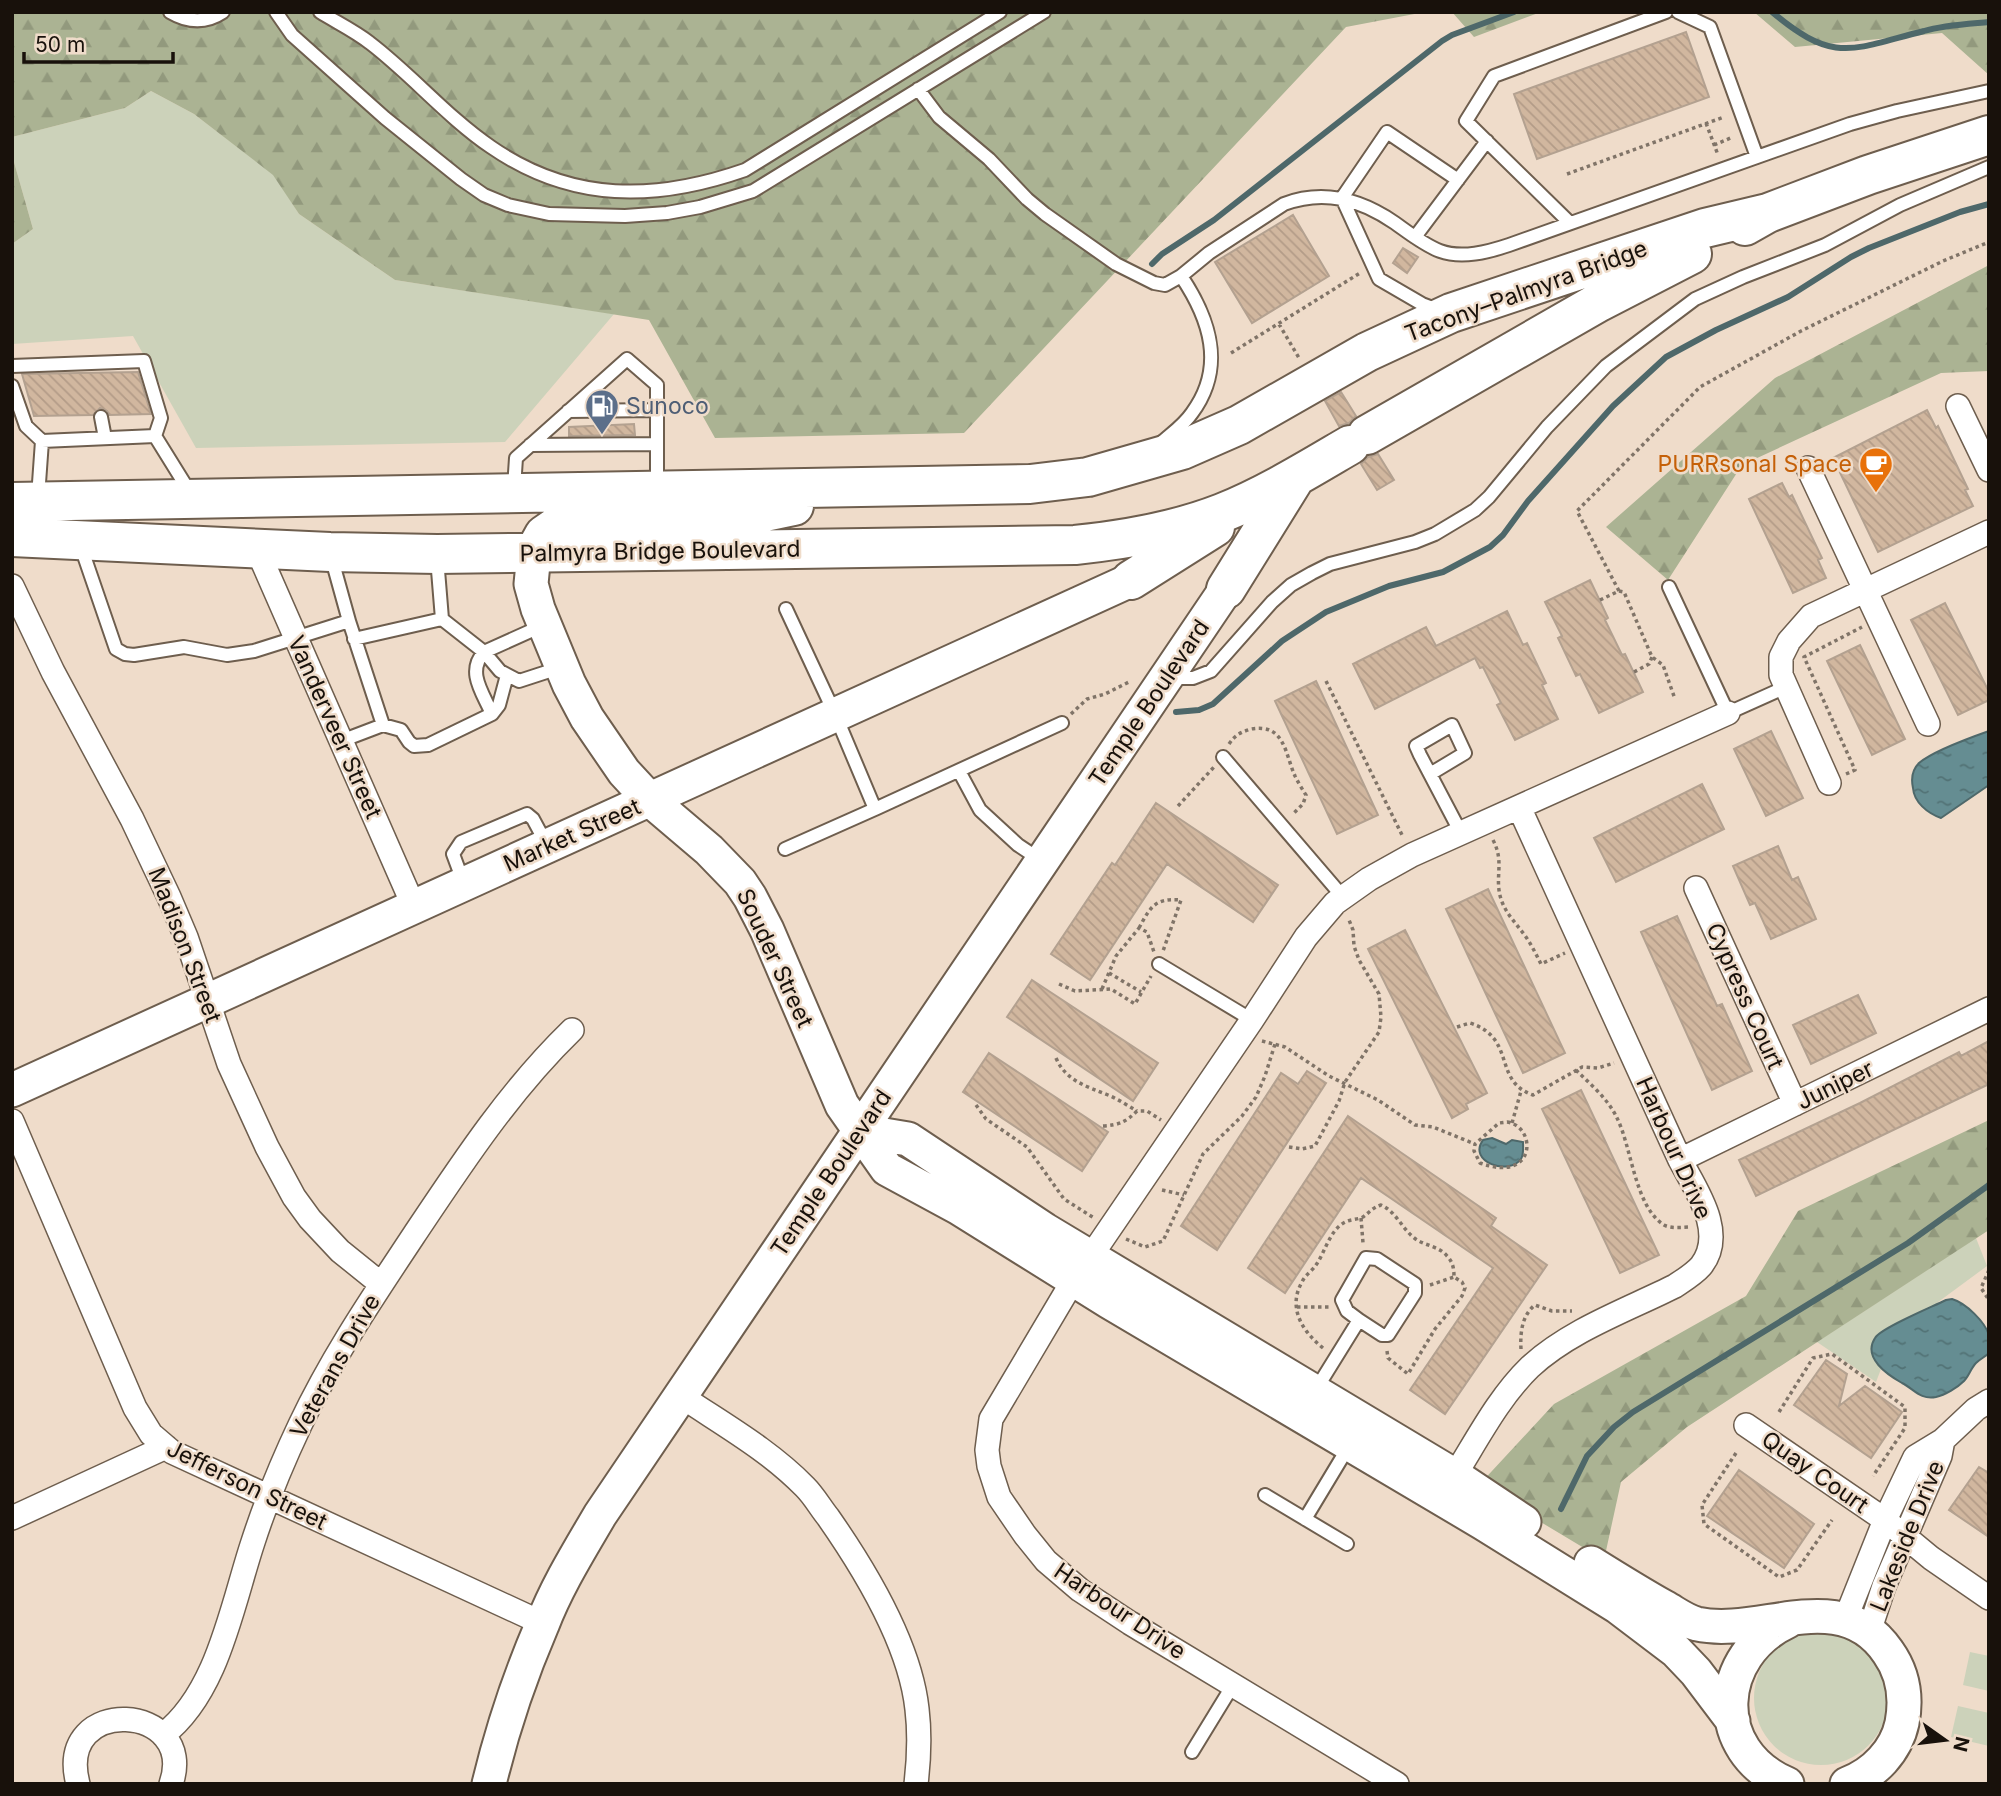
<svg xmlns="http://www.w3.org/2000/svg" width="2001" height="1796" font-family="Inter,sans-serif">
<defs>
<pattern id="forest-firs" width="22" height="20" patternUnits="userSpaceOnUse" patternTransform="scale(1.75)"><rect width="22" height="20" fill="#abb393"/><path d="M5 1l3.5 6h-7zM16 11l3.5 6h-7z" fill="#92997d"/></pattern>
<pattern id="water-ripples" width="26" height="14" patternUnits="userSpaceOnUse" patternTransform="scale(1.75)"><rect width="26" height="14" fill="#658d92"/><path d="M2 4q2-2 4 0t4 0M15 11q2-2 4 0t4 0" fill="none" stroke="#527275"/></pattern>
<pattern id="building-back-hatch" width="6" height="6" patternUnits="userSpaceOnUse" patternTransform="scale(1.75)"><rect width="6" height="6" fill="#d1b79f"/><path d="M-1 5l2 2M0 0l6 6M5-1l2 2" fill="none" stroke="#b39c88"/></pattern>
</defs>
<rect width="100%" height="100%" fill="#efdcca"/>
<path fill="#ccd2ba" d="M151,91L194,114L274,175L299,214L395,280L614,314L505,442L196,448L133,336L12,344V244L33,229L12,155V137L125,108Z
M1976,1238L1987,1266L1930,1308L1887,1328L1874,1340L1873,1358L1881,1369L1876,1382L1817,1342Z
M1754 1698a67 67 0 1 1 134 0a67 67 0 1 1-134 0Z
M1970,1652L1989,1656V1691L1963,1685Z
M1958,1706L1989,1713V1746L1951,1737Z"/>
<path fill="url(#forest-firs)" d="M12,12H1425L1346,27L964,433L715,438L649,320L395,280L299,214L273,175L194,114L151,91L125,108L12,137Z
M1452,12H1541L1474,37Z
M1754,12H1989V75L1942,33L1795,47Z
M12,155L33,229L12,244Z
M1989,265V371L1941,373L1742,465L1668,580L1606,527L1775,378Z
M1989,1120V1230L1687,1427L1621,1482L1604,1560L1479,1485L1554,1404L1746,1296L1798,1211Z"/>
<path fill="url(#water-ripples)" stroke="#4e686a" stroke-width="2" d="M1989,731V785L1941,818C1927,813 1914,802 1913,788C1911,779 1912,770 1919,763C1932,752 1972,737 1989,731Z
M1492,1138L1506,1144L1512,1140L1523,1142C1523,1148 1524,1154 1521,1159C1509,1176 1467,1162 1483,1140Z
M1952,1299C1966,1303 1985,1322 1989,1335C1990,1340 1989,1348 1989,1353C1985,1357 1980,1359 1976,1363C1971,1368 1969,1376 1964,1381C1957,1388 1945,1395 1936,1397C1920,1400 1914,1389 1902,1383C1888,1375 1862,1358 1875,1338C1881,1328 1932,1307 1946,1300Z"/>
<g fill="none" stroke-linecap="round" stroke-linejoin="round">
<path stroke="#4e686a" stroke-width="6" d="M1772,12C1835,65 1852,49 1924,31C1944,25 1967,24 1989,22
M1152,264L1162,254L1214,220L1442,41L1452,35L1514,12
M1176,712L1199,710L1213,704L1282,641L1326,612L1389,586L1443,572L1490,547L1503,535L1528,501L1613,406L1666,357L1716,330L1788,297L1851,257L1869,248L1960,212L1989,204
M1561,1509L1587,1456L1614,1427L1633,1412L1908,1243L1989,1185"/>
</g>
<path fill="url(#building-back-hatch)" stroke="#b3a190" stroke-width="2" d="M1686,32L1709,97L1537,159L1514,94Z
M1293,215L1329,276L1252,323L1215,262Z
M1403,248L1418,257L1407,273L1393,263Z
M138,372L151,414L109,415L107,411L100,408L93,415L34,416L22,374Z
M1341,392L1356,416L1349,423L1339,426L1325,401Z
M1927,410L1936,428L1938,426L1968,489L1965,490L1973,506L1878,552L1833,458Z
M634,424L635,435L569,436V427Z
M1378,454L1394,480L1377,490L1361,464L1368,457Z
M1782,483L1789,497L1792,495L1822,558L1818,560L1826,578L1793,593L1749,499Z
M1590,580L1608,618L1605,620L1622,655L1625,654L1643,692L1599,713L1580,674L1576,676L1558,638L1562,636L1545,602Z
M1945,603L1989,692V700L1958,715L1911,620Z
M1507,611L1523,645L1527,643L1546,683L1542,685L1558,719L1515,740L1497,705L1501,703L1483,667L1480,668L1475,658L1375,709L1353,664L1426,627L1436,646Z
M1860,645L1905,739L1872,755L1827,661Z
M1316,681L1378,815L1337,834L1275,701Z
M1771,731L1803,798L1766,816L1734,749Z
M1702,784L1724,829L1616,882L1594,838Z
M1156,803L1278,885L1253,922L1167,864L1090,980L1051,954L1112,863L1115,865Z
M1778,846L1792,880L1798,877L1816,919L1771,939L1755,903L1750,905L1733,866Z
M1488,889L1565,1053L1523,1073L1446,909Z
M1677,916L1717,1006L1722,1004L1752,1071L1712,1090L1641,932Z
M1405,930L1487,1093L1466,1104L1468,1109L1452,1118L1368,949Z
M1032,980L1158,1063L1133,1101L1007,1017Z
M1858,995L1876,1033L1811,1064L1793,1025Z
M1989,1041V1084L1756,1196L1739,1160L1860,1103L1959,1052L1961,1056Z
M989,1053L1108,1132L1082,1171L963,1092Z
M1307,1071L1326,1083L1217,1250L1181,1226L1281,1073L1298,1084Z
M1581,1090L1659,1255L1620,1273L1542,1109Z
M1348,1116L1496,1218L1491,1226L1547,1265L1445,1414L1410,1390L1493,1268L1361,1178L1285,1293L1248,1268Z
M1826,1360L1847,1374L1839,1406L1865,1386L1902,1412L1871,1458L1794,1405Z
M1979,1467L1989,1473V1537L1949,1510Z
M1739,1470L1814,1524L1784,1568L1707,1516Z"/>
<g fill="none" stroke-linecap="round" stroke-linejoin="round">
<g stroke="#6e5e4e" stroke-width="16">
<path id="lane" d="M170,12C187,22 205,24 223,12
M276,12L292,35L385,118L461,179L484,195L508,205L549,214L625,216L667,213L700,207L753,191L1044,12
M320,12C336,22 355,31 370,43C412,75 447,117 491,147C572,203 656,201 745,170L1000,12
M1678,12L1710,27L1757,157
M918,89L939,117L989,159L1027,199L1045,214L1116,264L1154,283L1165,285L1181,276L1209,253L1284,204C1324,189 1360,199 1395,223C1409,233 1424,245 1440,251C1462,259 1488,252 1509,245L1850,124L1897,111L1989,91
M1570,223L1466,121L1494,76L1666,12
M1415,237L1487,141
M1438,310L1422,304L1379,279L1342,198L1387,132L1458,180
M12,366L144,361L161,418L155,436
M12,386L26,426L42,441
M568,411L657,410
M101,417L105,438
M1161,443C1171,434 1184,425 1192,413C1226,367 1210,319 1181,276
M530,445L657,444
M514,488L516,458L627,359L657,385V487
M38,497L42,441L155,436L191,494
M80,544L116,649L125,654L134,655L184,647L227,655L254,651L349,621L383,725L341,741
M331,556L349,621
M437,558L442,619L484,652L500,671L519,681L562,667
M1669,587L1728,713L1786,687
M786,609L835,714L875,809L1062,723
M354,639L442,619
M1169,678H1193L1211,671L1272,602L1291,585L1312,573L1330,564L1415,542L1435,534L1475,510L1489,497L1547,427L1606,366L1695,299L1743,277L1825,245L1900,205L1989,167
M492,714C483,693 466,672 484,652L544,625
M383,725L401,730L409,742L414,746L428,745L492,714L499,705L507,675
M1223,757L1343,897
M959,771L980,810L1018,845L1042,861
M1430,774L1465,753L1452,725L1416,746L1420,755L1461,833
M785,849L875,809
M463,881L453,854L461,842L527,814L533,819L547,845
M1159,964L1252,1020
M1315,1391L1359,1320L1382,1335H1388L1415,1293V1284L1377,1259L1366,1258L1342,1300L1347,1311L1359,1320
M1265,1495L1347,1544
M1305,1519L1349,1446
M1192,1752L1233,1685"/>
</g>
<g stroke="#6e5e4e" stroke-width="26">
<path id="street" d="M1958,406L1989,470
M1808,468L1928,724
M256,547L414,907
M12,586L53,672L132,819L169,897L186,937L229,1064L267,1147L294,1197L310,1219L340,1251L381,1284
M1829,783L1781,675V657L1789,641L1811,616L1989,532
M1696,888L1795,1104
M12,1121L135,1408L151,1434L172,1452L542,1623
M1680,1160L1989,1009
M681,1396C724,1425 769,1450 805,1487C814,1496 820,1507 828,1517C865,1570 910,1644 917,1709C920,1734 919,1759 916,1784
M1746,1425L1885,1520L1931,1558L1989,1598
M1448,1486C1474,1446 1496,1400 1530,1367C1570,1330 1627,1310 1675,1286C1684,1280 1694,1274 1701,1266C1727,1233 1696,1190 1680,1160L1519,807
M12,1518L166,1447
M1845,1620L1885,1520L1915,1457L1943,1440L1976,1409L1989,1401
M1869,1632L1884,1586L1940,1456L1943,1440
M163,1735C218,1693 232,1605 253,1542C266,1502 282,1463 300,1425C332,1357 373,1297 414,1235C462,1163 510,1090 572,1030
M78,1784C54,1693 199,1703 171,1784
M1397,1784L1130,1623L1080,1590L1046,1561L1025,1535L999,1497L989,1466L987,1450L991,1419L1074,1279L1091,1256L1252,1020L1306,937L1335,903L1369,879L1412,855L1728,713"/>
</g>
<g stroke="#6e5e4e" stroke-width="37">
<path id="secondary" d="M534,553L531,584L538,609L569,684L587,718L624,772L649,799L709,850L740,882L750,897L767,930L842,1105L887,1169L959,1208L1108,1301L1483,1523L1618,1607L1676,1651L1696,1672L1733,1721
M12,1090L1131,580
M860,1131L908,1139L1045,1230L1455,1476L1524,1522
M1591,1563C1615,1578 1639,1593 1664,1607C1675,1613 1685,1621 1697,1624C1761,1638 1841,1583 1888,1652C1903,1673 1907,1697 1902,1723C1896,1751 1874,1774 1847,1784
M489,1784C502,1730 520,1676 542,1625C557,1586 579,1551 600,1515L1226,589
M1787,1784C1709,1751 1715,1655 1788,1621"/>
</g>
<g stroke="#6e5e4e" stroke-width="42">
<path id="highway" d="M1745,226L1768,213L1868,175L1989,135
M1367,435L1599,302L1692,254
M12,502L1030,484L1088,477L1182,450L1239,425L1367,352L1451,313L1705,228L1768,213
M12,537L330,552L437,554L1075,545C1124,540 1176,531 1222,513C1267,495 1309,469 1350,445
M534,553L544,535L560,524L711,519L755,514L794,506
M1131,580L1215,527
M1226,589L1295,478"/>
</g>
<path stroke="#807468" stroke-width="3.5" stroke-dasharray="3.5 3.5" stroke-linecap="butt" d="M1706,123L1718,155
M1714,145L1733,137
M1567,174L1724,117
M1279,324L1299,358
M1231,353L1360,273
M1619,591L1577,511L1700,387L1801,331L1943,261L1989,242
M1600,600L1619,591L1624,592L1652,657L1663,665L1675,699
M1634,672L1649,664L1652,657
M1326,681L1403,837
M1071,714L1087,699L1105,694L1131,681
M1229,744C1235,735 1241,732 1251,729C1285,723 1285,754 1295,776C1298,782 1302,789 1306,795L1303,804L1293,814
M1846,774L1855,770L1804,657L1862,627
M1178,806L1214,767
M1493,840C1505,863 1494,877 1501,899C1506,915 1519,926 1528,940C1533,948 1537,956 1541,964L1565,953
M1139,928C1151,906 1155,898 1181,900L1163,951
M1109,973L1141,992
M1059,984L1075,991L1111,989L1135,1004L1151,976
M1102,989L1116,956L1139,928L1147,932L1154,952
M1457,1027L1470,1023C1517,1038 1492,1081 1533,1095L1582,1067L1598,1068L1614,1063
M1262,1041L1285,1047L1329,1076L1378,1100L1415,1125L1433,1127L1475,1144
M1056,1058C1066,1081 1086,1086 1108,1095C1118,1099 1128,1106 1137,1111
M1576,1070C1590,1084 1607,1098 1616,1116C1632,1146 1634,1206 1664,1225C1671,1229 1683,1227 1691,1227
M976,1105L986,1119L1027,1147L1064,1199L1094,1218
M1507,1122C1537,1126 1537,1184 1480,1163L1474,1151L1475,1144L1499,1123Z
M1512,1123L1521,1091
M1103,1126C1119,1125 1126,1122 1137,1111H1147L1161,1120
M1289,1147L1302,1149L1315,1146L1339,1101L1345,1082L1379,1032L1381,1017L1379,994L1359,960L1354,946L1353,930L1349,920
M1162,1190L1184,1195
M1361,1218L1363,1243
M1126,1239L1145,1247L1163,1241L1203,1154L1242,1116L1256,1097L1265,1076L1275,1044
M1989,1270L1981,1288L1989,1300
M1430,1285L1454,1277
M1297,1307H1330
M1323,1348C1303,1332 1287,1308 1302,1282C1305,1275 1312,1271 1316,1265C1325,1252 1329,1233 1342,1224C1348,1219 1357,1220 1363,1217C1370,1212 1372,1208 1381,1205C1396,1211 1403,1231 1417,1240C1427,1246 1440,1247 1447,1256C1453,1262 1454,1269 1454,1277L1462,1282L1465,1288L1462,1296L1435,1329L1408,1374L1388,1358L1387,1351
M1521,1349C1520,1333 1522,1315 1535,1305L1552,1311H1572
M1779,1412L1813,1358L1832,1354L1905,1407V1428L1873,1476
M1736,1453L1702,1505L1704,1524L1779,1577L1797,1570L1832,1520"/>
<use href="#lane" stroke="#fff" stroke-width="12"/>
<use href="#street" stroke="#fff" stroke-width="23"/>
<use href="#secondary" stroke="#fff" stroke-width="33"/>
<use href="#highway" stroke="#fff" stroke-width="38"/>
</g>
<defs>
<g id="fuel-pin" transform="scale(1.75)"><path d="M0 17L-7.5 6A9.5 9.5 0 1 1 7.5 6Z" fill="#5c6f8a" stroke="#efdcca"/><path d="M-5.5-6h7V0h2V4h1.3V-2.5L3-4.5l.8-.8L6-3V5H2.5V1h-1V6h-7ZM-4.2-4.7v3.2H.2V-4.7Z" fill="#fff"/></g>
<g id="cafe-pin" transform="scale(1.75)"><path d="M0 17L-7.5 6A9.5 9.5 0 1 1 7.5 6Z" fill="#e8710a" stroke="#efdcca"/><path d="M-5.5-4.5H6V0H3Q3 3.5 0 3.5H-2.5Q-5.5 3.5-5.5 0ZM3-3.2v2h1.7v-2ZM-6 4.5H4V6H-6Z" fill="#fff"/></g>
</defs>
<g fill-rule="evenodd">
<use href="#fuel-pin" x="602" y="406"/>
<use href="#cafe-pin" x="1876" y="464"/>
</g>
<g text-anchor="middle" stroke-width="5" stroke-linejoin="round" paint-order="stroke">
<g font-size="23" fill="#18110b" stroke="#efdcca">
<text transform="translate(1526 291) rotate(-20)" y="8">Tacony–Palmyra Bridge</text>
<text transform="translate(660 551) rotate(-1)" y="8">Palmyra Bridge Boulevard</text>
<text transform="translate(1149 703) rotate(-56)" y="8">Temple Boulevard</text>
<text transform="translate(335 727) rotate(66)" y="8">Vanderveer Street</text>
<text transform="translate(572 835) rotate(-24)" y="8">Market Street</text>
<text transform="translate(185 945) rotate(69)" y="8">Madison Street</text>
<text transform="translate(775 958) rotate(65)" y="8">Souder Street</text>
<text transform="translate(1745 996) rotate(66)" y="8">Cypress Court</text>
<text transform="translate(1835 1085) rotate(-26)" y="8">Juniper</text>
<text transform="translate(1674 1148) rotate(66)" y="8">Harbour Drive</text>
<text transform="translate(831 1173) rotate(-56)" y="8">Temple Boulevard</text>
<text transform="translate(335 1366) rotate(-61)" y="8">Veterans Drive</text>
<text transform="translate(1815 1472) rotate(35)" y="8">Quay Court</text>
<text transform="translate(247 1485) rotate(26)" y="8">Jefferson Street</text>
<text transform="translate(1907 1536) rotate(-68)" y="8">Lakeside Drive</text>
<text transform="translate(1120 1611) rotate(34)" y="8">Harbour Drive</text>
</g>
<g font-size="23" fill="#4e5e75" stroke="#efdcca" text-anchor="start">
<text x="626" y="414">Sunoco</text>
</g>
<g font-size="23" fill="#c56008" stroke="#efdcca" text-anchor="end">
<text x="1852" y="472">PURRsonal Space</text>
</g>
</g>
<rect width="2001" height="1796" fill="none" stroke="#18110b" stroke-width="28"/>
<g transform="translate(1945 1740) rotate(104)" stroke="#efdcca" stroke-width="5" paint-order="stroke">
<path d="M0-5L12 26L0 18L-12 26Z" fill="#18110b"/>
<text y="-10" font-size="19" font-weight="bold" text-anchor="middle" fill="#18110b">N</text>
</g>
<path d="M24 52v10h149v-10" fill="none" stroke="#18110b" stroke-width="3.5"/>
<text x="35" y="52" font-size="21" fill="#18110b" stroke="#efdcca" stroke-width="5" paint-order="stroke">50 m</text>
</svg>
